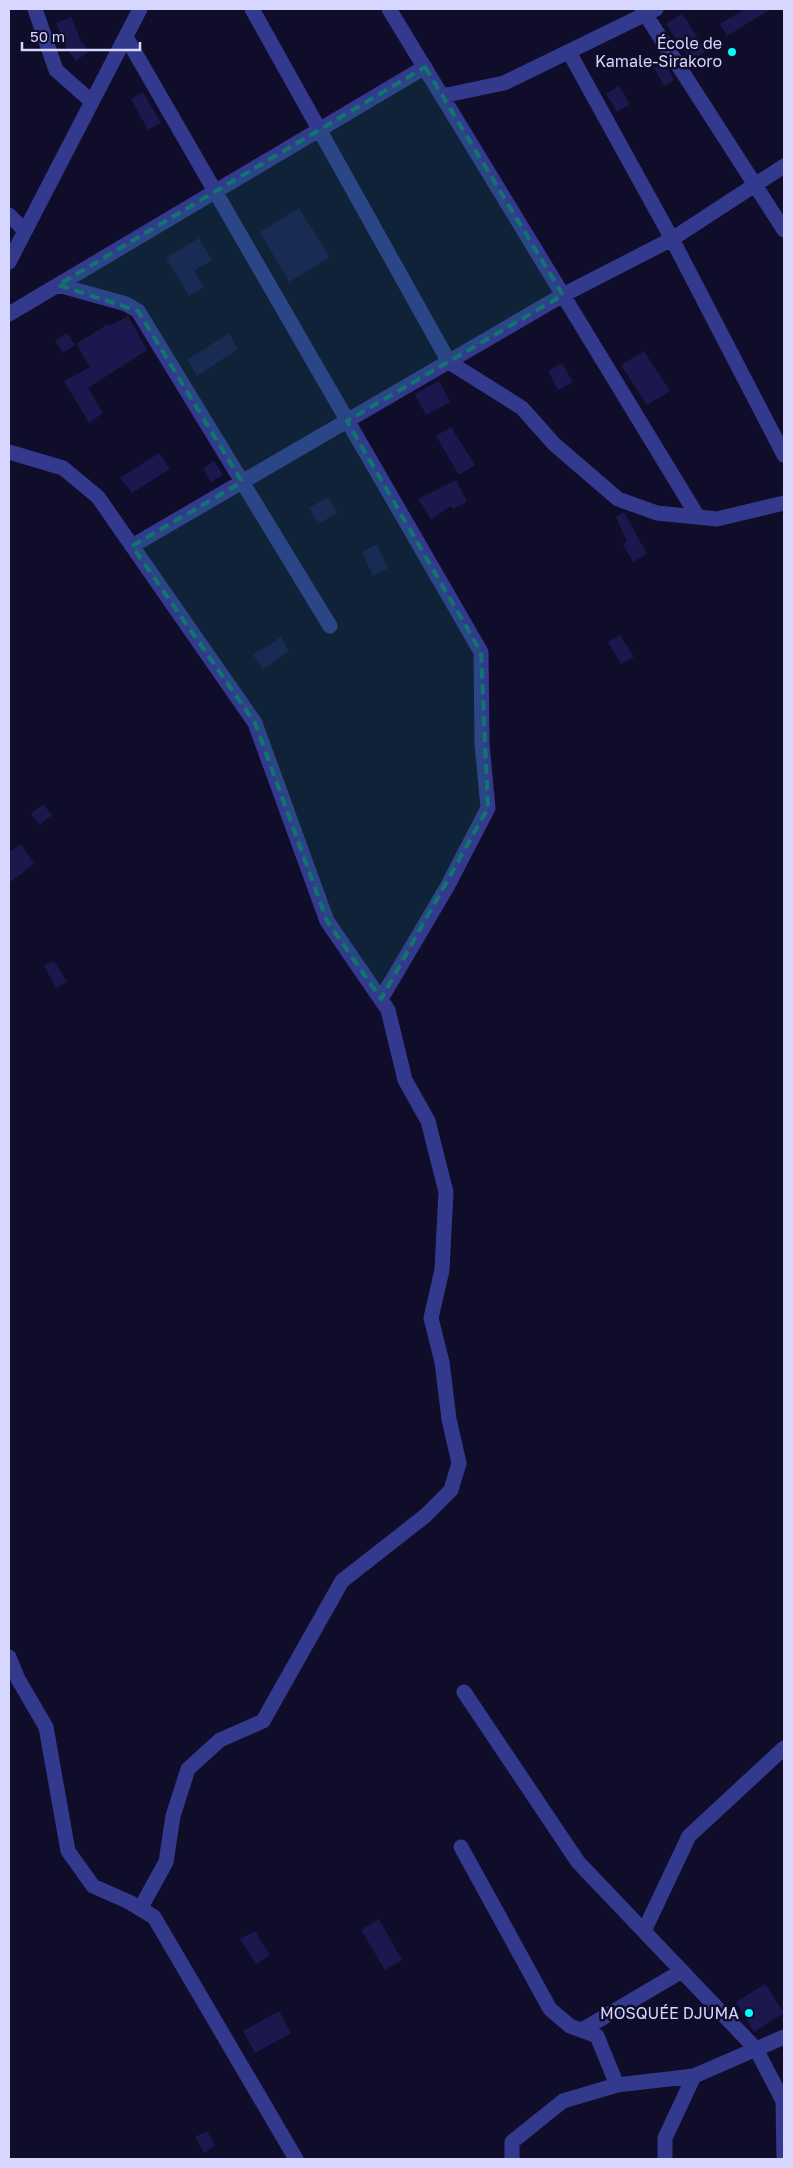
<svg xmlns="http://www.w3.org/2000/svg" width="793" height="2168" font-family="'Golos Text',sans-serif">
<rect width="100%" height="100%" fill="#0f0d2a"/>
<path fill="#1c174d" d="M745,9H771L727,36L720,24Z
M682,13L706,51L691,61L666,24Z
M71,17L81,41L89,51L76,61L67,49L56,23Z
M665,63L674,80L664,86L654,68Z
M619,86L630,104L617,112L606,94Z
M143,92L161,123L148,130L131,99Z
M299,208L330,257L289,282L260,232Z
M199,238L212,260L194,271L204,287L189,296L166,258Z
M128,316L147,350L88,388L103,413L89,423L64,381L90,367L76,344L108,324L109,326Z
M67,333L75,345L63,353L55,341Z
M229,333L238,349L197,376L187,360Z
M644,351L670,391L647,405L621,365Z
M562,363L573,382L558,390L548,371Z
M439,381L450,402L426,415L415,394Z
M451,427L475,465L459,475L436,436Z
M159,453L170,469L132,493L120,478Z
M214,461L223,475L211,482L203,469Z
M456,480L467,502L453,509L451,506L431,520L418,499Z
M328,497L337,513L318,524L309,508Z
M624,512L647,554L633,562L623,544L627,542L616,517Z
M377,544L388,568L373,576L362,552Z
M620,635L634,657L621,664L608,642Z
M281,637L289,651L263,669L253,655Z
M43,804L52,815L40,825L31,814Z
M21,844L34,864L9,883V852Z
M54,961L67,982L56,988L44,966Z
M379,1919L402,1960L385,1970L361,1930Z
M255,1931L270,1955L256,1964L240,1939Z
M765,1984L784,2013L754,2032L736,2002Z
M279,2011L291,2033L255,2053L243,2031Z
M207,2131L215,2146L204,2153L195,2137Z"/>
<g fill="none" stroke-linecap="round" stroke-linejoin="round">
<path stroke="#333a8e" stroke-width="15" d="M35,9L56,70L92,102
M252,9L449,362L522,408L554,444L618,499L657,513L717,519L784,503
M389,9L698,517
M642,9L784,230
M126,37L481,652L482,744L488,808L447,887L381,999
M569,52L672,239L784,455
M442,96L504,83L656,9
M9,215L25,231
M9,262L140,9
M58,285L126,304L138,311L330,626
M9,314L425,67
M9,452L63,468L98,497L255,723L327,921L388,1010L405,1080L428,1121L446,1192L442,1270L431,1318L442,1362L449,1419L459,1463L451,1490L425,1516L342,1581L263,1721L220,1740L188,1769L173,1816L166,1862L140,1909
M132,546L563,295L672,239L784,166
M9,1657L18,1679L46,1727L68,1851L93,1886L129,1902L154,1917L296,2159
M464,1692L578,1862L756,2049L783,2101L784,2159
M461,1847L550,2009L570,2026L597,2036L617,2085
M644,1931L689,1836L784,1748
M582,2030L682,1971
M512,2159V2142L563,2101L617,2085L694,2076L784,2037
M665,2159V2138L694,2076"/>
</g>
<path fill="#0f766e" fill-opacity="0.2" stroke="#0f766e" stroke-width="4" stroke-dasharray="10 6" stroke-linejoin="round" d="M425,67L563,295L347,421L481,652L488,808L381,999L327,921L255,723L132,546L242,482L138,311L58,285Z"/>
<g fill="#02fffc" stroke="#0f0d2a" stroke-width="2">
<circle cx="732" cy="52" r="5"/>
<circle cx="749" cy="2013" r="5"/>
</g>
<g text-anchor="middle" stroke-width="5" stroke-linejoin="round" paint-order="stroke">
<g font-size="16" fill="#d6d6ff" stroke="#0f0d2a" text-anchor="end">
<text x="722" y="49">École de<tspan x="722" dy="18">Kamale-Sirakoro</tspan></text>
<text x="739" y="2019">MOSQUÉE DJUMA</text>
</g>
</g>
<rect width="793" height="2168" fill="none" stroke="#d6d6ff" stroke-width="20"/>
<path d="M22 42v8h118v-8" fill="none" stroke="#d6d6ff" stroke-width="2.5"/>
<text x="30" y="42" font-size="15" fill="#d6d6ff" stroke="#0f0d2a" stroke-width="4" paint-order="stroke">50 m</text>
</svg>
